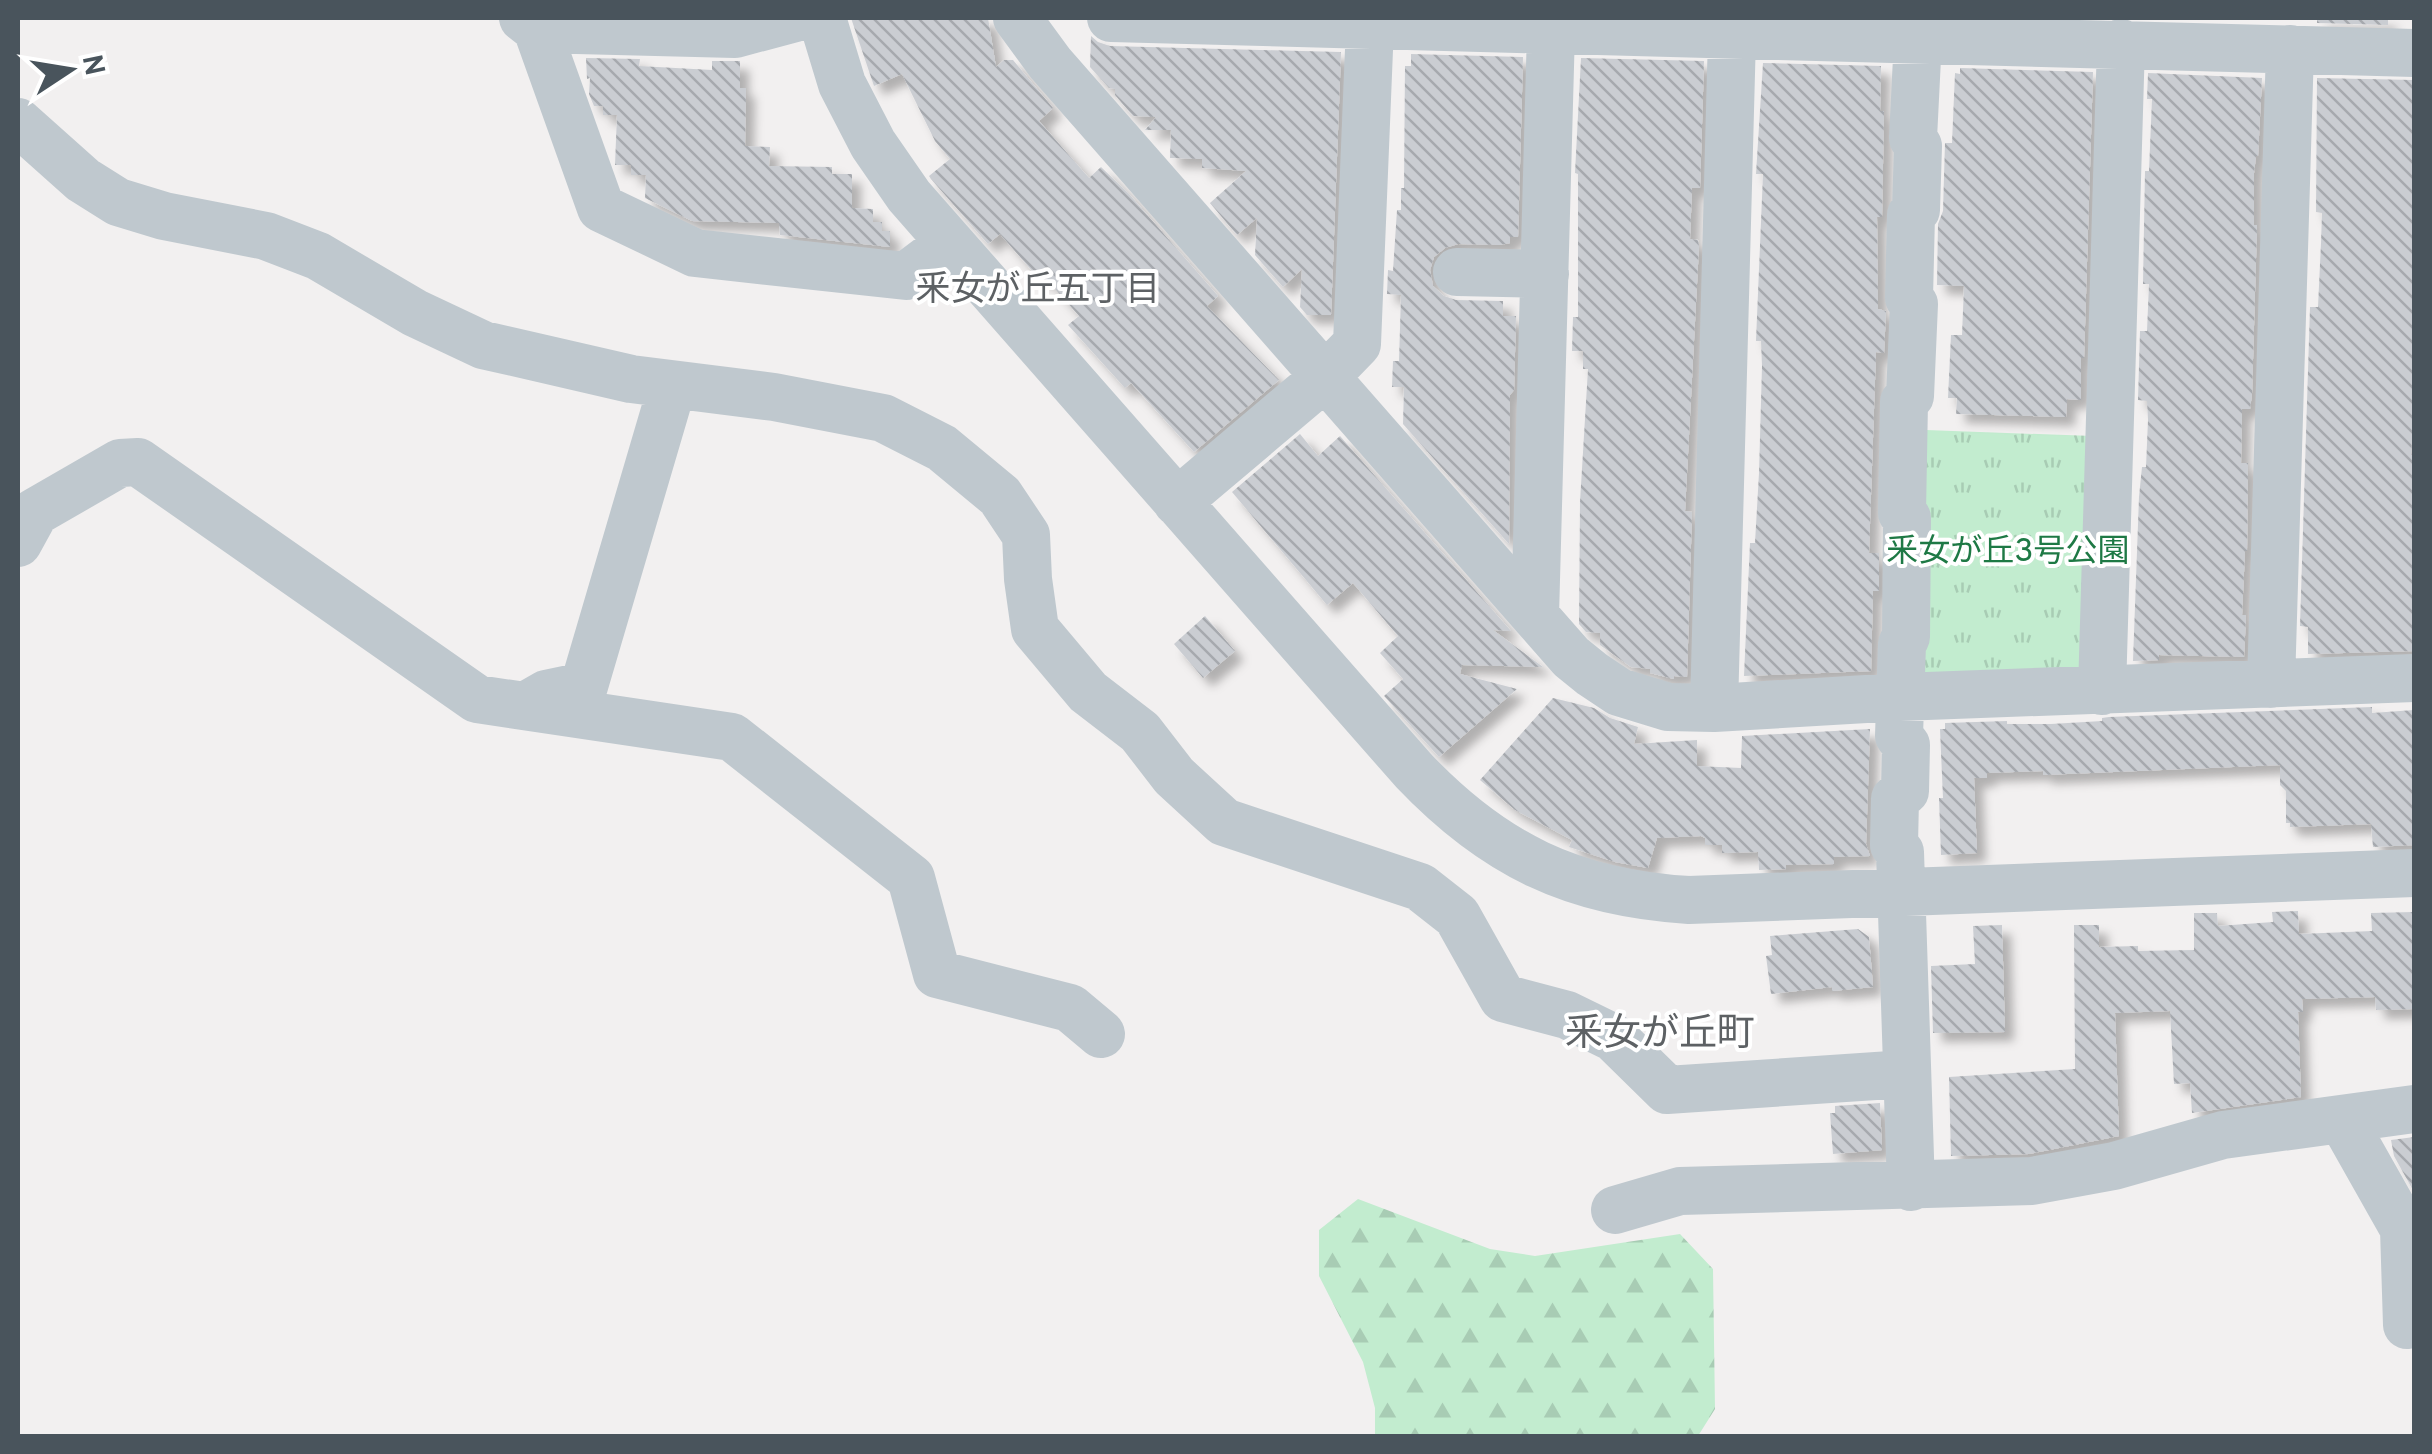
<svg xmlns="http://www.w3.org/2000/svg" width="2432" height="1454" font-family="Overpass,'Noto Sans JP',sans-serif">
<defs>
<pattern id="forest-firs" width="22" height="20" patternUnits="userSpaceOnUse" patternTransform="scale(2.5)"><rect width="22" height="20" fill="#c2eccf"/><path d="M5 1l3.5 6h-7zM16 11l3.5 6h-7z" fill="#a8ccb4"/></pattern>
<pattern id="park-tufts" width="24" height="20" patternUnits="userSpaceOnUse" patternTransform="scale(2.5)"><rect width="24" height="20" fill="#c2eccf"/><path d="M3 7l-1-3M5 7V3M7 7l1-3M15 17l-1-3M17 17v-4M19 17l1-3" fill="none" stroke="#a8ccb4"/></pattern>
<pattern id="building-back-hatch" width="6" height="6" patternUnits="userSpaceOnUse" patternTransform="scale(2.5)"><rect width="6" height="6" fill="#cacdd2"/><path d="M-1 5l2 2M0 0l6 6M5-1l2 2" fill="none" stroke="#a6a9ae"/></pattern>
<filter id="shadow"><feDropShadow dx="9" dy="9" stdDeviation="5" flood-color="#0004"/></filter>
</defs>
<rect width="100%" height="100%" fill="#f2f0f0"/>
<path fill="url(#forest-firs)" d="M1358,1199L1490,1249L1535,1256L1680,1234L1713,1269L1715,1409L1698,1436H1375V1408L1363,1362L1319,1276V1230Z"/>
<path fill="url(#park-tufts)" d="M1926,430L2093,436L2090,664L2075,680L1921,674Z"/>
<path fill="url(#building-back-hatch)" filter="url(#shadow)" d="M851,18H988L996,67L1004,60H1013L1053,108L1039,121L1089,178L1101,167L1129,194L1218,296L1207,306L1279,380L1194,452L1131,383L1125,388L1068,325L1079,316L1044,276L1040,280L1000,234L988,244L931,179L929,176L950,159L935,141L902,74L874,86Z
M2317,18H2388V25L2317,23Z
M1091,36L1098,42L1110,46L1341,52L1331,315H1307L1300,307L1302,269L1283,287L1255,255L1257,218L1237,235L1210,203L1246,171L1202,168V159L1170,158L1171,130H1145L1156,117L1133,116L1115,95V89L1109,88L1090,67Z
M1411,54L1523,57L1518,237H1510V243L1500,245L1458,244L1445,248L1434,257L1430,270L1433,286L1444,296L1456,300L1503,301V316H1516L1514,390L1510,395L1509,544L1403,424L1404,387H1392L1393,361H1399L1401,295L1387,294L1388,270L1393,271L1397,210H1401V188H1404L1405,66H1411Z
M586,58L640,59L639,66L712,70V61H740V88H746L745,146L770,147L769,166L832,167V174H852V208L873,209V222H882V231H890V247L780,235L779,223L692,221L645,198L646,175H631V165H615L617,115H603V106H594L589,94L590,78L587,79Z
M1581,58L1704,61L1700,188H1692L1690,239L1698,240L1699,246L1685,511L1692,512L1687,677L1674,676V679L1650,673V669L1631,667L1600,645V633L1586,632L1579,624L1580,502L1588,369H1583V351H1572L1573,317H1578V174L1575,173Z
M1763,63L1881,66L1880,111H1884L1882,217H1877L1878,309L1886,311L1884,353L1876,352L1869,553H1879V591H1873L1871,671L1744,676L1750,543H1755L1759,473L1762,366L1761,341H1756L1763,174H1756Z
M1960,68L2093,72L2084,358H2081V400L2067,399L2066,417L1956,414L1957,398H1948L1951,335H1962L1964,286L1937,285L1938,224L1943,211L1945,143H1952L1955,73L1960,74Z
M2148,73L2262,78L2258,156H2256L2254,173V225H2257L2252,394L2250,409H2242L2241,463H2248L2247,551H2245L2242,615H2246L2244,657L2159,655V660L2133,661L2139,497L2142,467H2146L2148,420L2147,401L2138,400L2140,331H2147L2149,284H2143L2145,171H2149L2152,99H2147Z
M2317,78L2414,80V408L2411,455H2414V651L2308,654V627L2300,626L2310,307H2318L2321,243L2322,213L2316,212Z
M1300,434L1318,456L1340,436L1511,631L1493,630L1543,667L1462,665L1460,674L1517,689L1439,757L1384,696L1403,679L1380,653L1398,636L1353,583L1327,605L1232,492Z
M1205,616L1235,651L1203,678L1174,644Z
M1553,698L1594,708L1610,718L1638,727L1634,744L1697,740V766L1741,768L1742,736L1870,729L1866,844L1870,856L1834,857V864L1786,865V869L1759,870L1758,852L1722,853V845H1705V838L1701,836L1657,838L1648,868L1615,862L1569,847L1572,840L1515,810L1480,780Z
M2372,707V713L2414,710V845L2373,847L2371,824L2290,827V823H2286V791L2280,785V765L2043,775V771L1987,773V778H1974L1977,853L1941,855L1939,798H1943L1940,729H1945V723L2007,721V724H2051L2102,721V718L2109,717Z
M2298,911L2299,934L2372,931L2371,913L2414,912V1009L2376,1010L2375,997L2302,999L2303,1012H2298L2301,1097L2192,1113L2190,1083L2174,1084L2170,1011L2115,1013L2119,1136L2029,1154L1951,1156L1949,1077L2075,1069L2074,925H2099V947L2138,946V951L2194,950V913H2217L2218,926L2273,922L2272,912Z
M2002,925L2005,1032L1933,1033L1931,966L1975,964L1973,926Z
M1858,929L1869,937L1873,987L1832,991V987L1771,994L1766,956L1772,955L1770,936Z
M1880,1103L1882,1150L1833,1154L1830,1113H1835V1106Z
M2414,1137V1192L2394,1156L2391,1140Z"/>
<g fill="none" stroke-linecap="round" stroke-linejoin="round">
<path stroke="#bfc8ce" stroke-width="48" d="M523,18L537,29L601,208L695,253L906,276L950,243
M822,18L842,84L873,144L909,196L1414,771C1494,855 1573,893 1689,900L2414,873
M1017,18L1050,63L1535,616L1571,657L1592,674L1619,692L1668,707L1714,708L1900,697L2414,678
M1111,18L2414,53
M537,29L735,34L795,18
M18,122L83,180L118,202L164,216L266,236L318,256L415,313L483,345L631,379L774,397L883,418L942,448L1000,496L1026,535L1028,579L1035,629L1088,692L1140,732L1174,776L1224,822L1420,887L1457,916L1503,998L1567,1015L1614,1038L1667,1090L1906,1074
M1457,272L1545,274
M1177,502L1325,377L1357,344L1370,25
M18,543L35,512L120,463L138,462L477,699L732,737L911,878L937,974L1070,1008L1101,1034
M1535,616L1551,30
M2271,684L2290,49
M2102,691L2121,43
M525,706L546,694L584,686L672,387
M1714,708L1732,36
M2343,1121L2404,1229L2407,1325L2414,1324
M1911,1187L1900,852L1894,845L1895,799L1905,791L1906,745L1899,736L1902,644L1906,637L1907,518L1902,513L1904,402L1910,396L1914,304L1909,298L1911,215L1916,210L1918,146L1913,138L1919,18
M1615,1210L1680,1191L2032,1181L2114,1166L2223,1135L2414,1109"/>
</g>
<g text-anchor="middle" stroke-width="8" stroke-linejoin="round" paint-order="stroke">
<g font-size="32" fill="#1e7945" stroke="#fff">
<text x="2008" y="561">釆女が丘3号公園</text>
</g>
<g font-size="35" fill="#5d6164" stroke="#fff">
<text x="1038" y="300">釆女が丘五丁目</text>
</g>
<g font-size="38" fill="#5d6164" stroke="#fff">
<text x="1660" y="1045">釆女が丘町</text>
</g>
</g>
<rect width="2432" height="1454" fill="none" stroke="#49545c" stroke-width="40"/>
<g transform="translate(70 70) rotate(78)" stroke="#ffffff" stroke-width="8" paint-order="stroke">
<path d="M0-8L18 38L0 25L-18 38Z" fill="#49545c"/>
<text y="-15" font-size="28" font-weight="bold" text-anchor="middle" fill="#49545c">N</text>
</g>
</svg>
